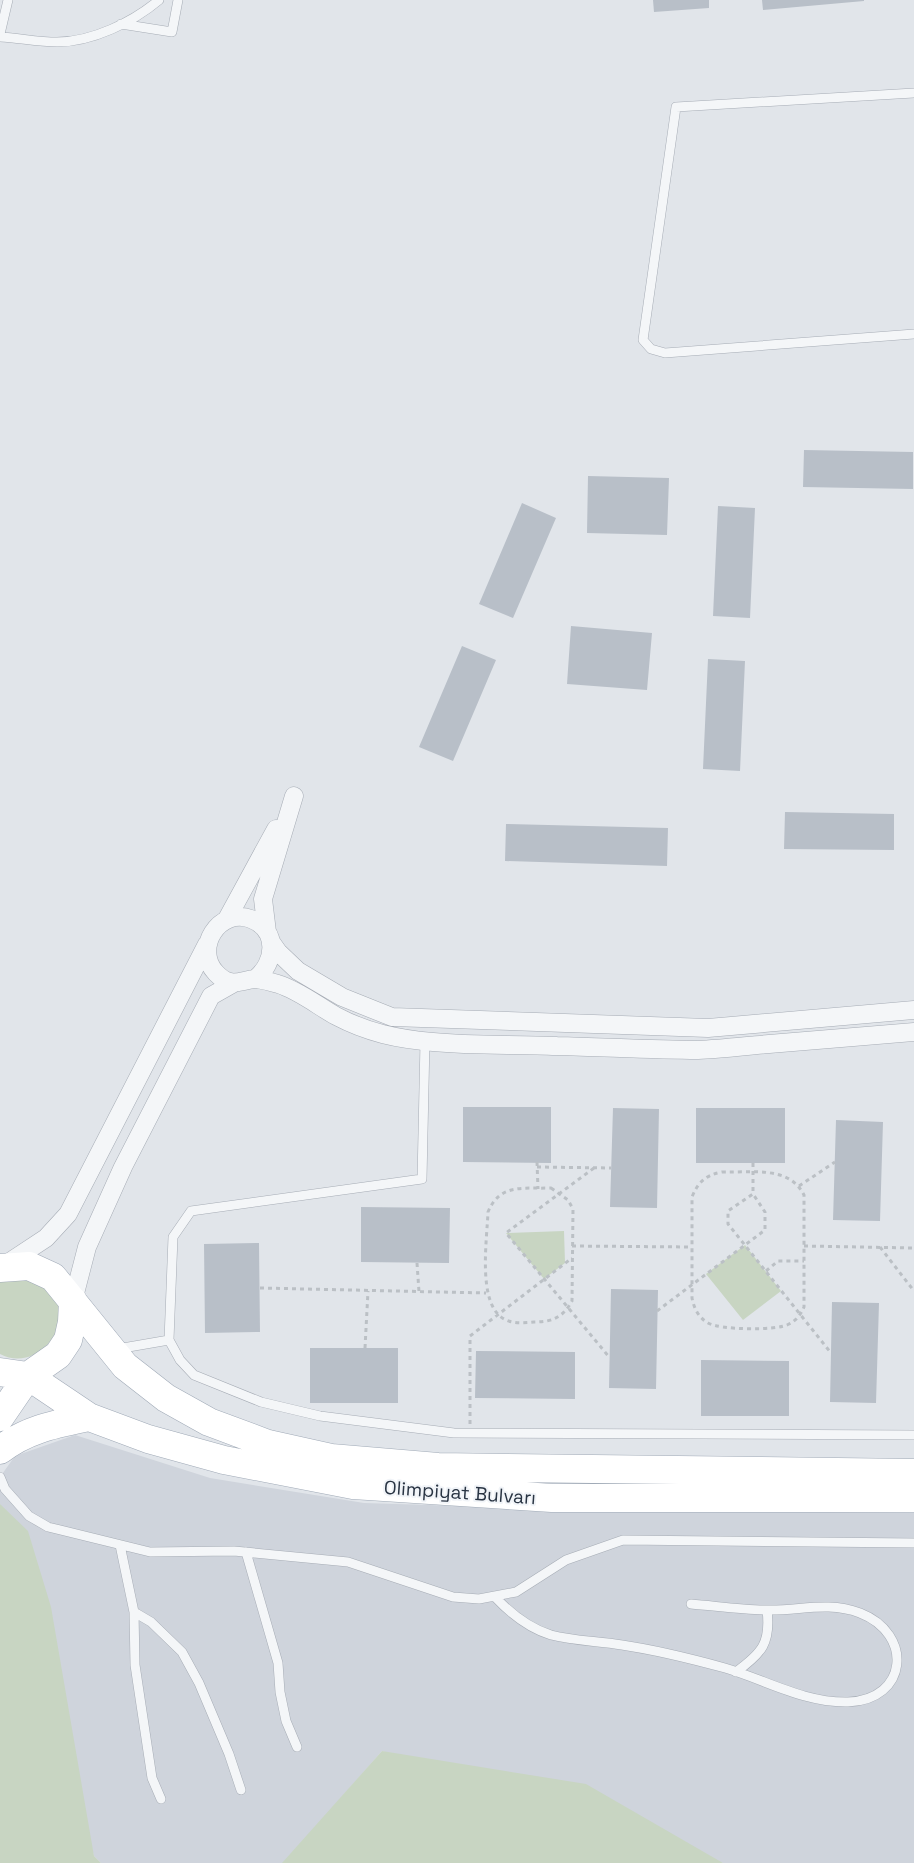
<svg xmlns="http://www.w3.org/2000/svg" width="914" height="1863" font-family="'Space Grotesk',sans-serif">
<rect width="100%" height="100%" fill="#e1e5ea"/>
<path fill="#cfd4dc" d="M75,1435L210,1478L364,1503L560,1509L914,1513V1863H723L382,1751L284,1863H101L94,1856L0,1504V1477L15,1456Z"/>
<path fill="#c8d5c2" d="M564,1231L565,1263L544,1279L506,1233Z
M745,1245L781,1291L743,1320L706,1274Z
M24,1276C32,1280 42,1284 48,1289C81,1318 39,1375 0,1354V1280Z
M0,1504L28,1531L51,1607L94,1856L101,1863H0Z
M382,1751L586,1784L723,1863H282Z"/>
<path fill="#b8bfc8" d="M653,0H709V8L654,12Z
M762,0H864V1L763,10Z
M804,450L913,452V489L803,487Z
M588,476L669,478L667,535L587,533Z
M522,503L556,518L513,618L479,604Z
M718,506L755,508L750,618L713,616Z
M571,626L652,633L647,690L567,684Z
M462,646L496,660L453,761L419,747Z
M708,659L745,661L740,771L703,769Z
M785,812L894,814V850L784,849Z
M506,824L668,828L667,866L505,861Z
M463,1107H551V1163L463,1162Z
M613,1108L659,1109L657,1208L610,1207Z
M696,1108H785V1163H696Z
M836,1120L883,1122L880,1221L833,1220Z
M361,1207L450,1208L449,1263L361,1262Z
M259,1243L260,1332L205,1333L204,1244Z
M611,1289L658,1290L656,1389L609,1388Z
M832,1302L879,1303L876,1403L830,1402Z
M310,1348H398V1403H310Z
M476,1351L575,1352V1399L475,1398Z
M701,1360L789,1361V1416H701Z"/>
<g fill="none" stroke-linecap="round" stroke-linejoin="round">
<g stroke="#a6acb5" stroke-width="10">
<path id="lane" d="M121,24L172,32L178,0
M0,34L8,0
M0,37C19,38 38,42 57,42C92,42 133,22 159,0
M914,93L676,107L643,340L651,349L665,353L914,334
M425,1041L422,1179L191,1211L173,1237L169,1340L180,1360L194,1375L261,1402L320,1416L454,1433L914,1435
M117,1349L169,1340
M0,1477L5,1489L29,1516L48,1527L150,1552L234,1551L348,1562L453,1597L479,1599L516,1592L566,1560L623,1540L914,1543
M120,1545L134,1612L135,1665L152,1778L161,1799
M246,1552L278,1663L280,1692L286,1721L297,1747
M495,1597C511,1614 528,1628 551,1635C574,1641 598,1641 622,1645C656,1650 692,1659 725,1668C766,1680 804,1703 848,1702C908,1700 914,1634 860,1613C827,1601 800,1611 767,1610C742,1610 716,1606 691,1604
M134,1612L151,1622L182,1652L199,1683L229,1754L241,1790
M736,1672C762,1653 771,1643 767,1610"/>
</g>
<g stroke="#a6acb5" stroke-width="19">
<path id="street" d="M227,919L276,829
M267,932L263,899L294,796
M271,942L278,952L298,971L342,997L392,1017L708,1028L914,1010
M255,979C276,963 279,930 251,919C219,907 193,949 216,973C232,990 241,979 257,979C263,980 272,982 278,984C298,990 318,1006 336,1016C368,1033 398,1039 433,1042C474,1046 516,1044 557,1046C604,1047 651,1050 698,1050C722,1049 745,1046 769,1044C817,1040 866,1036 914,1032
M5,1265L46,1238L68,1214L207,944
M73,1301L87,1247L123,1167L211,996L234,983"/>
</g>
<g stroke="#a0aab7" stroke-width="29">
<path id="primary" d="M0,1268L29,1266L53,1277L125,1366L166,1398L209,1422L268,1444L331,1458L438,1467L914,1473
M0,1372L28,1376
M28,1376L89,1417L148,1439L224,1460L353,1485L552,1498H914
M0,1417L28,1376L58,1355L68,1340L72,1322L73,1301
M0,1450C27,1429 56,1424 89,1417"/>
</g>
<path stroke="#bbc0c5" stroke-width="3" stroke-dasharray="4 4" stroke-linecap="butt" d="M537,1162L538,1189
M753,1163V1194L728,1211V1224L831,1353
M537,1167L611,1168
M594,1168L506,1233L610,1358
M722,1172C751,1173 789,1165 804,1195V1307C801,1314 797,1320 789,1324C777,1331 720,1330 708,1323C698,1317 694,1308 692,1298V1197C698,1182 706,1175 722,1172Z
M799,1186L835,1162
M551,1188L568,1200L573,1209L572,1301C563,1317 553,1322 534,1322C524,1323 513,1324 504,1319C477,1304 487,1240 488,1212C500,1183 523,1189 551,1188Z
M572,1246L692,1247
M804,1246L914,1248
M880,1247L914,1291
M417,1263L419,1292
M766,1271L778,1261H804
M260,1288L486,1293
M657,1311L765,1230V1212L753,1194
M365,1348L368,1291
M470,1424V1336L572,1258"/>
<use href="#lane" stroke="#f4f6f8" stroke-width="9"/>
<use href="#street" stroke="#f4f6f8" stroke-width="18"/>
<use href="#primary" stroke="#fff" stroke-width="28"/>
</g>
<g text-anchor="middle" stroke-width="4" stroke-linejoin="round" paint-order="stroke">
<g font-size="19" fill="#293443" stroke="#f1f4f8">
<text transform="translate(460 1492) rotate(4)" y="7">Olimpiyat Bulvarı</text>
</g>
</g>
</svg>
